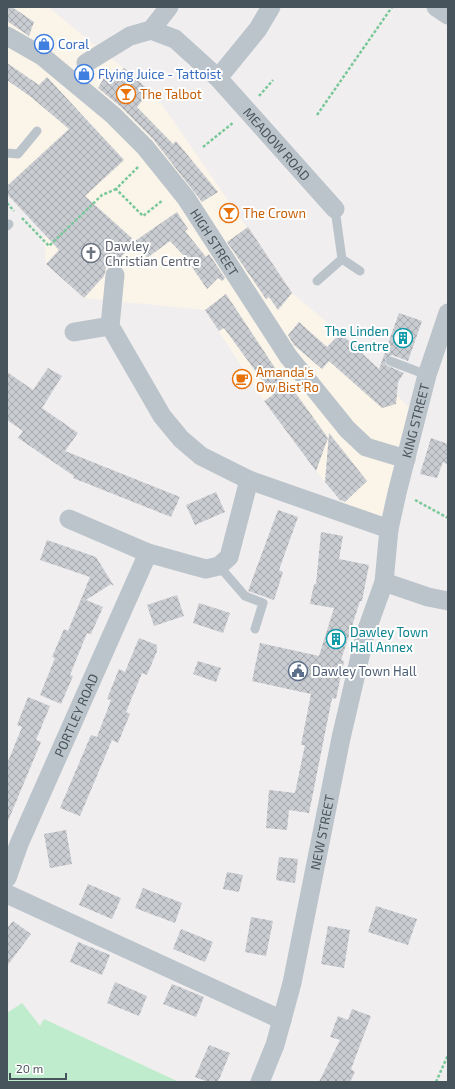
<svg xmlns="http://www.w3.org/2000/svg" width="455" height="1089" font-family="'Exo 2',sans-serif">
<defs>
<pattern id="building-cross-hatch" width="8" height="8" patternUnits="userSpaceOnUse"><rect width="8" height="8" fill="#c9ccd1"/><path d="M0 0l8 8M0 8l8-8" fill="none" stroke="#a5a8ad"/></pattern>
</defs>
<rect width="100%" height="100%" fill="#f1eeef"/>
<path fill="#fbf4e9" d="M7,7H48L154,93L292,293L340,333L412,411L385,527L343,504L307,459L264,401L205,310L84,298L46,264L44,234L7,194Z"/>
<path fill="#bfeccc" d="M22,1003L40,1026L44,1019L179,1082H7V1013Z"/>
<path fill="url(#building-cross-hatch)" d="M7,7H12L34,22L29,36L7,21Z
M7,63L39,85L47,77L124,160L85,196L135,241L115,264L106,268L104,276L84,298L46,264L59,250L7,194V186L69,129L31,97L7,80Z
M124,68L150,91L137,107L173,144L176,141L218,192L202,202L153,139L121,107L98,88L104,78L110,84Z
M177,212L188,229L185,231L206,257L209,254L225,278L222,281L218,278L207,289L185,257L170,241L147,258L135,241Z
M248,227L292,293L278,310L269,297L266,299L227,242Z
M226,294L287,386L289,384L328,438L316,471L264,401L273,395L224,328L219,331L205,310Z
M399,313L422,321L408,361L392,355L385,359L386,365L404,373L398,382L396,404L382,408L329,361L322,369L294,345L288,335L299,322L327,347L340,333L379,369Z
M48,368L62,376L42,408L78,433L65,451L180,497L171,517L73,478L74,476L18,438L23,431L7,420V372L33,390Z
M329,433L367,481L345,502L340,500L325,482Z
M431,438L448,444V465L443,462L437,478L420,474Z
M216,492L225,512L195,525L186,505Z
M278,510L298,517L279,570L283,572L274,600L248,591Z
M321,532L343,536L339,559L369,565L362,601H360L341,660L344,661L336,699L332,698L309,813L289,810L287,830L266,828L269,790L295,793L305,745H301L311,694L252,681L260,643L319,656L334,608L310,604L314,584H316Z
M47,540L96,557L114,586L111,584L86,600L103,607L91,634L87,633L70,675L73,676L61,704L40,695L55,658L52,657L64,629L68,631L90,577L40,560Z
M177,595L184,616L154,626L147,605Z
M199,603L230,613L223,633L193,623Z
M139,638L157,645V651L147,675L142,673L126,712L130,714L118,743L112,740L80,816L60,808L91,735L97,737L111,700L107,699L119,669L125,672Z
M198,661L221,668L216,682L193,674Z
M28,697L50,706L36,740L41,742L8,821L7,764L22,727L17,725Z
M66,830L72,864L50,868L44,834Z
M279,857L298,859L295,883L276,880Z
M227,872L243,875L239,892L223,889Z
M88,884L121,898L112,919L79,905Z
M143,888L182,903L175,923L135,908Z
M376,906L417,919L408,945L368,932Z
M251,917L273,921L266,956L245,952Z
M13,921L31,934L7,966V928Z
M328,926L350,930L344,968L321,964Z
M181,929L213,942L205,962L173,949Z
M78,942L110,955L102,975L70,962Z
M115,982L147,996L139,1016L107,1003Z
M172,984L204,997L196,1017L163,1004Z
M352,1009L371,1016L351,1069L355,1072L350,1082H319L340,1040L330,1037L338,1016L348,1020Z
M209,1045L230,1053L218,1082H208L195,1077Z"/>
<g fill="none" stroke-linecap="round" stroke-linejoin="round">
<path stroke="#79c899" stroke-width="2.5" stroke-dasharray="3 2" stroke-linecap="butt" d="M259,96L273,80
M317,115L392,7
M203,147L234,122
M138,167L116,189L143,216L163,200
M7,203L14,211
M22,218L49,246L102,195L116,189
M415,500L448,518
M436,1082L448,1055"/>
<path stroke="#bbc4cb" stroke-width="9" d="M7,153L18,154L37,131
M335,209L342,259L360,271
M7,226L9,224
M317,281L342,259
M390,361L427,375
M219,566L245,596L263,603L255,629"/>
<g stroke="#bbc4cb" stroke-width="19">
<path d="M436,7L448,15"/>
<path id="s1" d="M151,30L175,39L218,78L335,209"/>
<path id="s2" d="M7,36L42,56L113,115L145,147L186,198L288,356L347,429L366,447L406,459"/>
<path d="M86,63L130,36L151,30L169,7"/>
<path d="M218,78L258,29L271,7"/>
<path d="M115,275L110,326L162,416L181,439L201,456L249,480L389,529"/>
<path d="M74,332L110,326"/>
<path d="M69,519L148,553L191,565L206,569L219,566L229,557L249,480"/>
<path d="M384,582L428,597L448,601"/>
<path id="s3" d="M7,878L19,844L148,553"/>
<path d="M7,894L282,1020"/>
<path id="s4" d="M260,1082L275,1045L292,983L341,738L365,635L384,582L389,529L397,493L427,375L448,313"/>
</g>
</g>
<defs>
<g id="shop-ring" transform="scale(1)"><circle r="9.5" fill="#fff" stroke="#3f7fe0" stroke-width="1.5"/><path d="M-5-2.5h2.3a2.7 3.5 0 0 1 5.4 0H5L5.5 6h-11ZM-1.5-2.5h3a1.5 2.3 0 0 0-3 0Z" fill="#3f7fe0"/></g>
<g id="bar-ring" transform="scale(1)"><circle r="9.5" fill="#fff" stroke="#e8710a" stroke-width="1.5"/><path d="M-6-5H6L.8 .8V4.5H3.5V6h-7V4.5H-.8V.8Z" fill="#e8710a"/></g>
<g id="church-ring" transform="scale(1)"><circle r="9.5" fill="#fff" stroke="#6b7280" stroke-width="1.5"/><path d="M-1.2-6h2.4v3.5h3.3v2.4h-3.3V6h-2.4V-.1h-3.3v-2.4h3.3Z" fill="#6b7280"/></g>
<g id="building-ring" transform="scale(1)"><circle r="9.5" fill="#fff" stroke="#0f9aa8" stroke-width="1.5"/><path d="M-4-6H4V6H1V3H-1V6H-4ZM-2.5-4.3h1.7v1.8h-1.7ZM.8-4.3h1.7v1.8H.8ZM-2.5-1h1.7V.8h-1.7ZM.8-1h1.7V.8H.8Z" fill="#0f9aa8"/></g>
<g id="cafe-ring" transform="scale(1)"><circle r="9.5" fill="#fff" stroke="#e8710a" stroke-width="1.5"/><path d="M-5.5-4.5H6V0H3Q3 3.5 0 3.5H-2.5Q-5.5 3.5-5.5 0ZM3-3.2v2h1.7v-2ZM-6 4.5H4V6H-6Z" fill="#e8710a"/></g>
<g id="civic-ring" transform="scale(1)"><circle r="9.5" fill="#fff" stroke="#5c6f8a" stroke-width="1.5"/><path d="M-.6-6.5H3V-4.5H.6V-3L4-1V1h2V6H-6V1h2V-1L-.6-3ZM-1.2 2.5V6h2.4V2.5Z" fill="#5c6f8a"/></g>
</defs>
<g fill-rule="evenodd">
<use href="#shop-ring" x="44" y="44"/>
<use href="#shop-ring" x="84" y="74"/>
<use href="#bar-ring" x="126" y="94"/>
<use href="#bar-ring" x="229" y="213"/>
<use href="#church-ring" x="91" y="253"/>
<use href="#building-ring" x="403" y="338"/>
<use href="#cafe-ring" x="242" y="379"/>
<use href="#building-ring" x="336" y="639"/>
<use href="#civic-ring" x="298" y="671"/>
</g>
<g text-anchor="middle" stroke-width="4" stroke-linejoin="round" paint-order="stroke">
<g font-size="13" fill="#366cbe" stroke="#fff" text-anchor="start">
<text x="58" y="49">Coral</text>
<text x="98" y="79">Flying Juice - Tattoist</text>
</g>
<g font-size="13" fill="#c56008" stroke="#fff" text-anchor="start">
<text x="140" y="99">The Talbot</text>
<text x="243" y="218">The Crown</text>
<text x="256" y="377">Amanda's<tspan x="256" dy="15">Ow Bist'Ro</tspan></text>
</g>
<g font-size="13" fill="#48545b" stroke="#fff">
<text dy="5" stroke="none"><textPath href="#s1" startOffset="172">MEADOW ROAD</textPath></text>
<text dy="5" stroke="none"><textPath href="#s2" startOffset="296">HIGH STREET</textPath></text>
<text dy="5" stroke="none"><textPath href="#s4" startOffset="681">KING STREET</textPath></text>
<text dy="5" stroke="none"><textPath href="#s3" startOffset="177">PORTLEY ROAD</textPath></text>
<text dy="5" stroke="none"><textPath href="#s4" startOffset="258">NEW STREET</textPath></text>
</g>
<g font-size="13" fill="#5b616d" stroke="#fff" text-anchor="start">
<text x="105" y="251">Dawley<tspan x="105" dy="15">Christian Centre</tspan></text>
</g>
<g font-size="13" fill="#0d838f" stroke="#fff" text-anchor="end">
<text x="389" y="336">The Linden<tspan x="389" dy="15">Centre</tspan></text>
<text x="350" y="637" text-anchor="start">Dawley Town<tspan x="350" dy="15">Hall Annex</tspan></text>
</g>
<g font-size="13" fill="#4e5e75" stroke="#fff" text-anchor="start">
<text x="312" y="676">Dawley Town Hall</text>
</g>
</g>
<rect width="455" height="1089" fill="none" stroke="#48545b" stroke-width="16"/>
<path d="M10 1073v6h56v-6" fill="none" stroke="#48545b" stroke-width="2"/>
<text x="16" y="1073" font-size="12" fill="#48545b" stroke="#ffffff" stroke-width="3" paint-order="stroke">20 m</text>
</svg>
